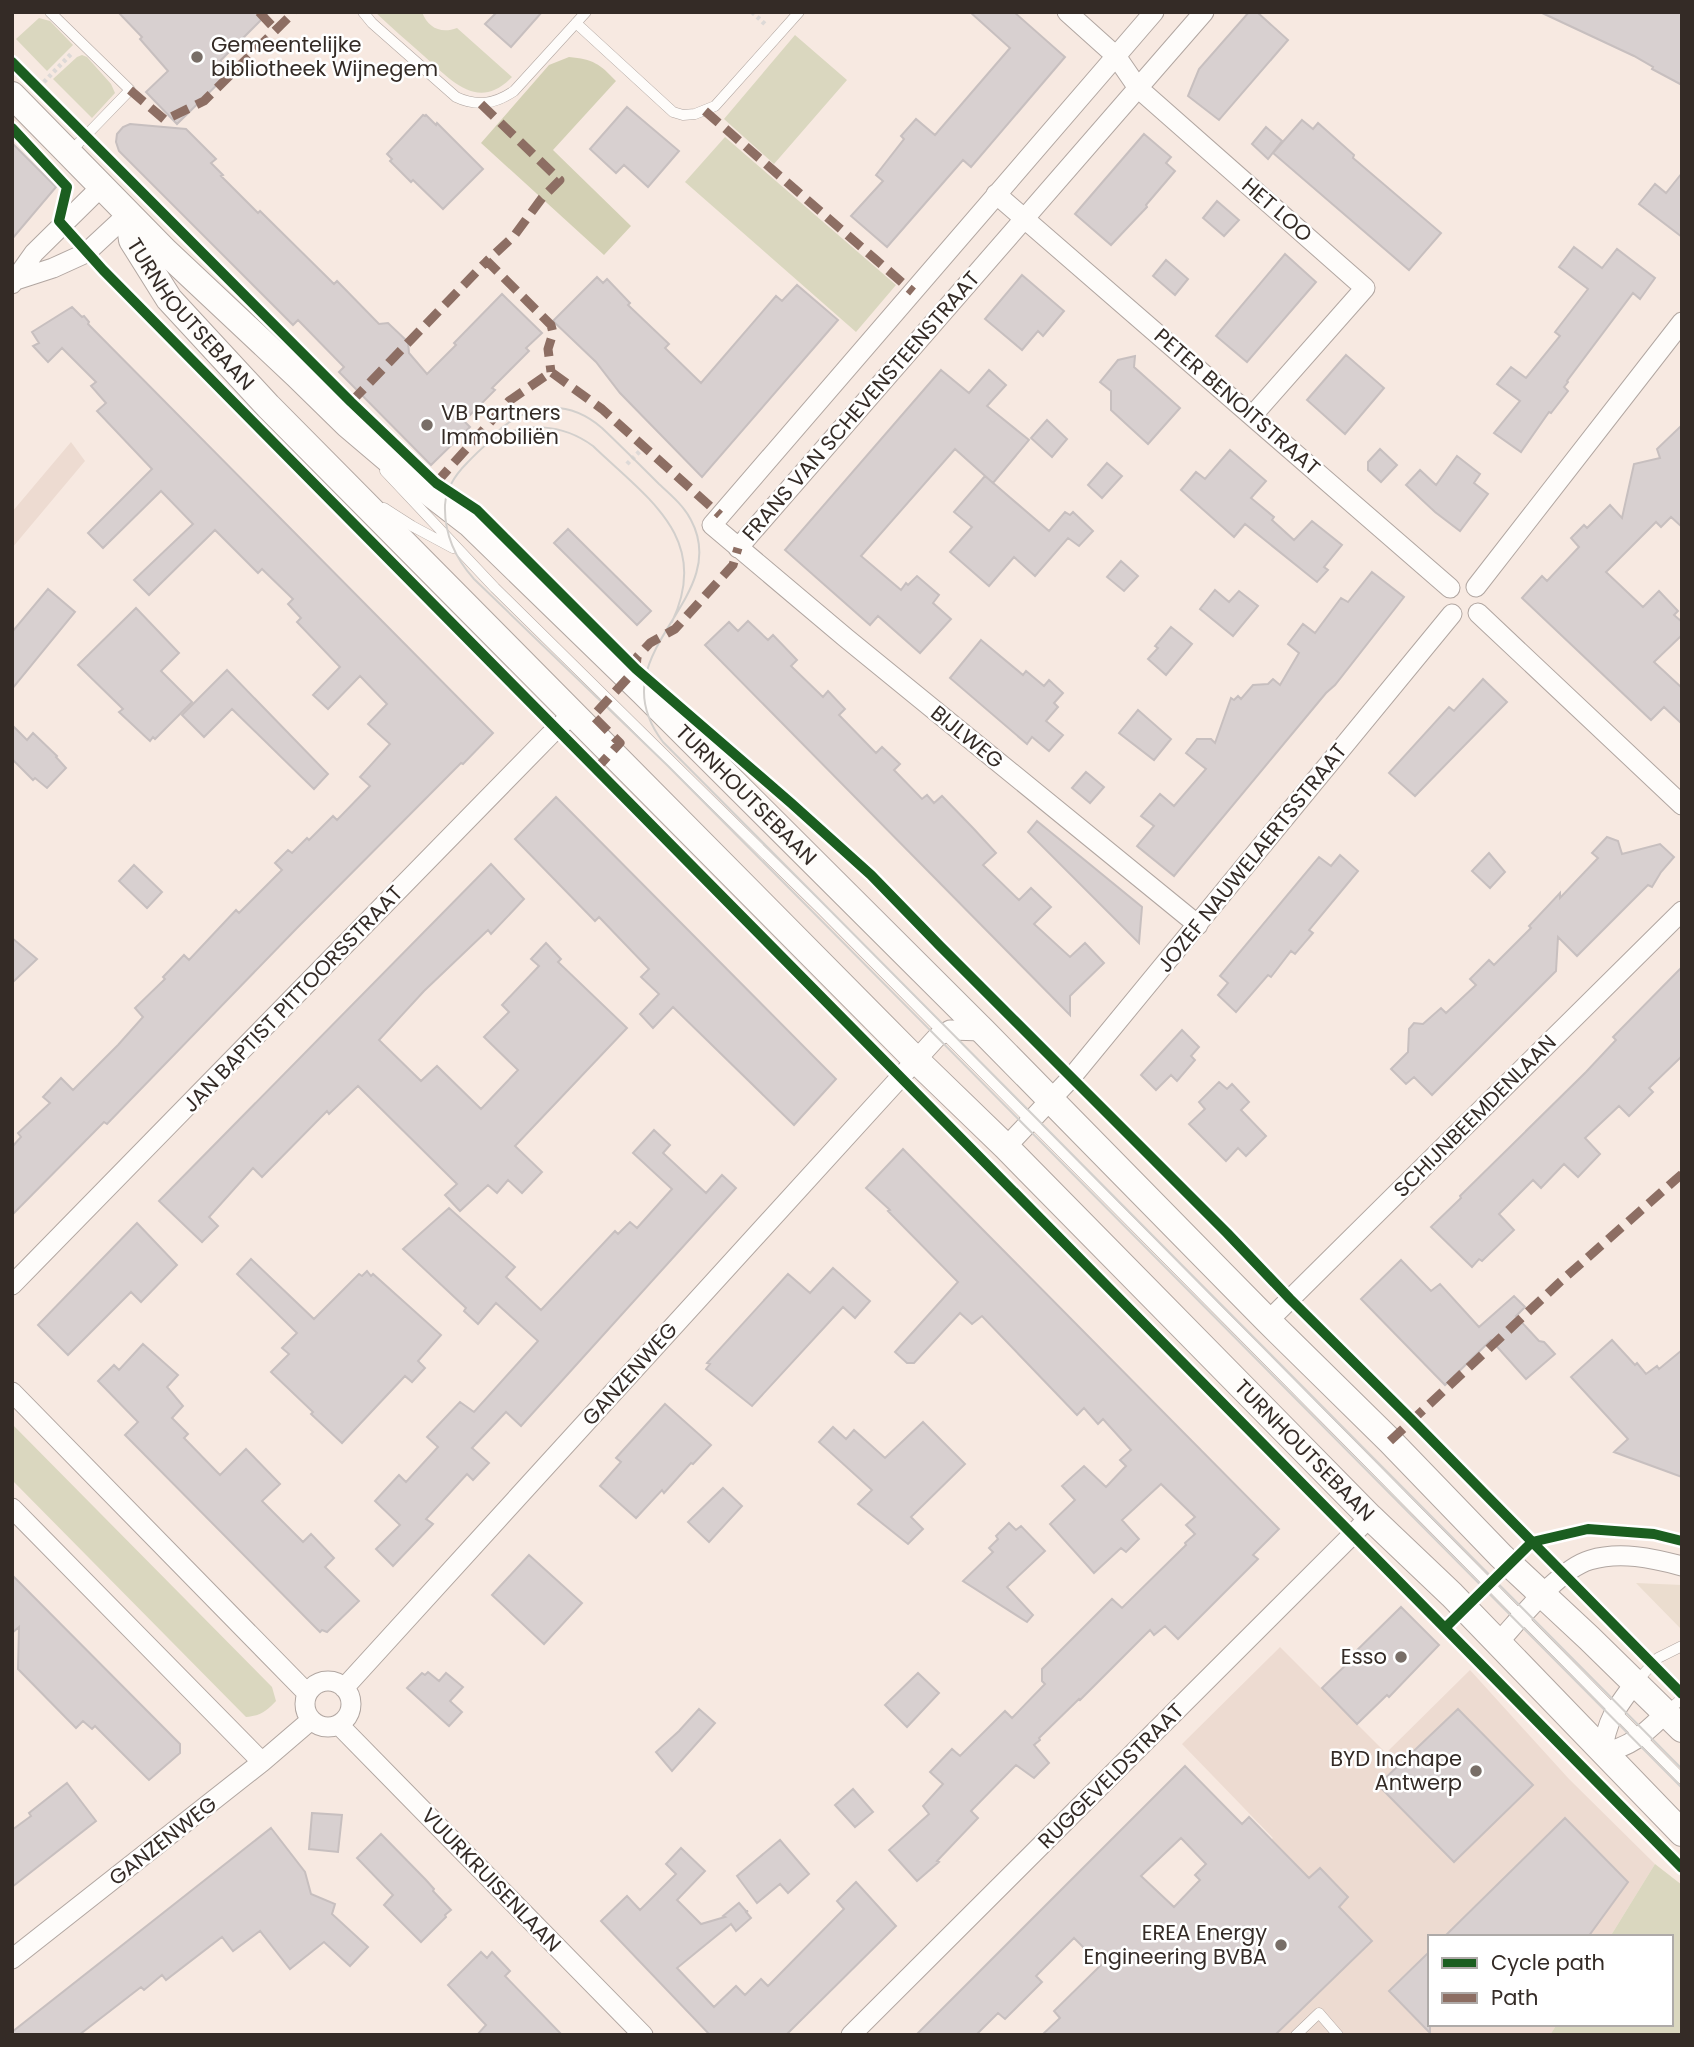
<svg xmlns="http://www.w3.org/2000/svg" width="1694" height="2047" font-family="Poppins,sans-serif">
<rect width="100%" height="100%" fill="#f7e9e1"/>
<path fill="#ebddcf" d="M1636,1583L1682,1585V1630Z"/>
<path fill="#eddbd1" d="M71,442L85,461L12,548V512Z
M1280,1647L1386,1753L1470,1670L1569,1779L1655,1864L1610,1937H1430V2024H1557L1550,2035H1067L1273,1838L1182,1744Z"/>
<path fill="#dad7bf" d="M375,12H422C428,28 441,34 457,28L512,77C478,112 452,81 424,56C408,42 391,27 375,12Z
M39,18L50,21L73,45L47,71L16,39Z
M795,35L847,80L774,164L724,119Z
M82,55L87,57L111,84L115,93L92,118L53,79L77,57Z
M725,137L896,285L856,332L685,182Z
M12,1424L272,1687L276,1701C267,1711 260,1716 246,1717L12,1480Z
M1655,1864L1682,1885V2035H1550L1557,2024H1671V1937H1610Z"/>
<path fill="#d3d0b4" d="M569,57C593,59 600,64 616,81L553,150L631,226L604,255L481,143L549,65Z"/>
<path fill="#d8d0d0" stroke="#c7bfbf" stroke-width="2" fill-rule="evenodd" d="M118,12H269L220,61L231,71L177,124L146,92L168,71L140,39L142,37Z
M497,12H542L511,47L485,24Z
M970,12H1014L1065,57L971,167L963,160L887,247L851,216L883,181L876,175L904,139L901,136L916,119L935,135L1010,48Z
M1249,12H1257L1288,40L1219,120L1188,96L1199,69Z
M1540,12H1682V85L1652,69L1653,67L1634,56Z
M627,107L679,151L648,187L624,165L616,173L590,149Z
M423,115L425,116L426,115L436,125L437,123L483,169L443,209L413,180L411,182L390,161L392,159L387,154Z
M1302,120L1313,129L1318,123L1354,155L1353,158L1441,233L1409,270L1273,153Z
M130,124L186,129L216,159L211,163L223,175L221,176L258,213L260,211L334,284L337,281L379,324L388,323L408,342L409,353L427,374L456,345L454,343L502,294L542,333L526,348L529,351L492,388L495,390L464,421L470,427L431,465L339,372L344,367L298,320L293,325L119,151L116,142L117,134L123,127Z
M1266,127L1282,141L1268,159L1252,144Z
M1144,134L1171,157L1166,163L1175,171L1146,205L1147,207L1111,245L1075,214Z
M12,143L56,187L12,239Z
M1682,173V237L1639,204L1655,184L1666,193Z
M1217,201L1239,220L1224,236L1203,218Z
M1574,247L1602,268L1617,249L1655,278L1640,299L1633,293L1567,381L1568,382L1564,387L1568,391L1551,413L1549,412L1521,452L1494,433L1520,401L1497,384L1511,367L1526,378L1560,336L1555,332L1588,289L1559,267Z
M1285,254L1316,282L1247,362L1216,336Z
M1166,260L1188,279L1175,295L1153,276Z
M1022,275L1064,311L1043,336L1038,331L1022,350L985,319Z
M597,277L603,283L607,279L630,303L628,305L669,344L665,348L701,383L776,296L782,301L797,285L838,320L702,477L620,393L596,362L553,321Z
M72,307L82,317L84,316L89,322L88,324L493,733L463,764L461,763L297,928L107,1124L104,1122L12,1215V1147L21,1137L18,1133L50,1103L43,1097L61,1078L73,1090L118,1045L143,1017L135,1008L165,979L163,977L184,955L189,960L236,910L239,913L282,870L275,863L288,850L292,853L307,838L309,840L333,816L337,820L370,786L360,777L390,744L368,724L387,704L360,676L328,709L313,695L340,667L297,622L301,618L288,604L293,599L262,569L258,573L215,530L149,595L134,580L193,524L161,491L103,548L88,533L152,469L97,411L106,403L91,386L96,382L62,348L48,362L33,346L39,343L32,332Z
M1346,355L1384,388L1345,434L1307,400Z
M1135,356L1134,367L1180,408L1148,444L1111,410V391L1100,382L1118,360Z
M941,370L969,393L989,370L1006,385L987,406L1029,440L993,483L955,449L861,556L901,590L906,583L908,585L917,576L939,595L933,603L951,619L920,653L878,616L870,625L785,550Z
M1047,420L1067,439L1052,457L1031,438Z
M1682,425V527L1671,517L1661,527L1656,522L1606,572L1643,607L1659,591L1678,611L1674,615L1682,622V635L1654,662L1682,688V724L1664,707L1651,720L1522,598L1542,576L1547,581L1579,547L1571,538L1584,525L1587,528L1610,505L1622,518L1634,464L1660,458L1657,449Z
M1380,449L1397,465L1381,482L1368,470V462Z
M1230,450L1266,481L1251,498L1274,517L1272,520L1294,540L1312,521L1342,545L1324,567L1328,570L1317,582L1245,524L1234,537L1181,490L1196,472L1205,479Z
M1457,456L1480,474L1474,483L1488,494L1460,531L1435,512L1406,485L1420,470L1436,485Z
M1107,463L1122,476L1102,498L1088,485Z
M985,476L1049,531L1065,512L1070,515L1073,512L1093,531L1079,546L1068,538L1035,576L1014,557L989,586L950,552L972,527L954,512Z
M568,529L651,611L637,625L554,543Z
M1121,561L1138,576L1124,591L1107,577Z
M1372,572L1404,597L1335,685L1326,693L1174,876L1137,846L1154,826L1141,816L1160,794L1174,806L1206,769L1186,753L1197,739H1211L1215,743L1231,698L1234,700L1238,696L1241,699L1253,685L1268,684L1273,679L1280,685L1299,653L1288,644L1303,624L1315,633L1341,598L1348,602Z
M48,589L75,612L12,689V632Z
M1215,590L1229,602L1239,591L1258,606L1233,636L1200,609Z
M136,608L179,653L161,671L192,702L155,739L153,737L150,741L119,712L123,709L78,665Z
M748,621L768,640L773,635L797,660L791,666L823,697L828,691L845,709L839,715L876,753L882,747L900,764L894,770L922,799L927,795L934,803L942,796L973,828L996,853L983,865L1019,900L1031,888L1051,907L1034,924L1070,957L1085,943L1104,963L1070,996V1015L705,645L729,622L738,631Z
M1171,627L1192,644L1166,675L1148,659L1158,648L1155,646Z
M981,640L1023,675L1026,671L1044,686L1049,680L1063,693L1054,703L1058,707L1046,721L1063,735L1049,751L1032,737L1027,744L950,678Z
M227,670L328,774L314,789L232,709L204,737L182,715Z
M1483,679L1507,702L1415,796L1389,773L1449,707L1454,711Z
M1138,710L1171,739L1154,760L1119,733Z
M12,725L27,740L33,733L57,756L56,757L66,768L47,788L35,778L33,780L12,759Z
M1086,772L1104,787L1090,803L1072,788Z
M556,797L836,1079L794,1125L673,1007L653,1028L640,1014L659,994L641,977L649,969L599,917L595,921L515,839Z
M1037,821L1142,907L1139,943L1028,832Z
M1607,837L1618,841L1622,854L1660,844L1674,857L1661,872L1652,887L1648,885L1577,956L1558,937L1556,971L1432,1095L1414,1077L1406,1084L1391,1069L1408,1052L1409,1029L1414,1023L1423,1024L1441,1008L1446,1013L1476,985L1470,979L1489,960L1494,965L1531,928L1529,926L1560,893V898L1598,858L1592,853Z
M1489,853L1505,872L1490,888L1472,871Z
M1340,855L1358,871L1309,930L1313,933L1295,954L1291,951L1271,977L1268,975L1236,1012L1218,995L1228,983L1220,976L1319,857L1331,866Z
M491,864L524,899L491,934L488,930L424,991L379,1040L421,1081L437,1066L481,1109L518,1070L484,1037L509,1012L502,1005L539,966L531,959L546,943L561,959L558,962L627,1028L515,1146L542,1172L522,1193L508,1180L497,1193L488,1185L460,1211L445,1195L457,1184L358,1086L329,1114L327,1111L262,1177L253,1168L209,1217L218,1226L202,1242L159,1201Z
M134,865L162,892L147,908L119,881Z
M12,938L37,959L12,983Z
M1682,967V1056L1649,1088L1653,1092L1629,1116L1619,1106L1585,1138L1600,1154L1578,1177L1564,1164L1541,1188L1533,1180L1499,1214L1514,1230L1482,1261L1479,1259L1472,1267L1431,1227L1461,1198L1460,1196L1586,1072L1616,1040L1613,1037Z
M1182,1030L1199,1047L1191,1056L1195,1060L1177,1081L1171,1075L1156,1090L1141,1075Z
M1219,1082L1227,1089L1232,1084L1249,1102L1241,1110L1266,1136L1246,1156L1238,1148L1226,1161L1189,1124L1205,1109L1199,1102Z
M654,1130L670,1145L663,1153L706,1193L722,1175L736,1188L521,1426L506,1412L472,1448L489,1463L473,1480L467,1474L426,1519L433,1524L393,1566L376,1549L400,1525L375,1501L399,1475L406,1482L438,1447L427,1437L460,1402L474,1412L538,1341L496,1303L478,1324L464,1311L466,1308L403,1249L449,1208L515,1267L506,1277L541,1310L615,1231L618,1234L630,1222L637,1228L672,1189L633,1153Z
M903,1149L1279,1529L1253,1555L1258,1559L1178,1639L1165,1626L1154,1635L1150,1630L1080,1700L1079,1699L1039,1738L1040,1740L1034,1745L1049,1763L1034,1778L1016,1765L971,1811L978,1818L937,1861L939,1862L917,1881L889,1850L929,1814L923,1806L943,1784L930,1772L952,1749L960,1756L1005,1711L1012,1718L1045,1684L1042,1681V1669L1112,1599L1122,1608L1186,1545L1185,1543L1195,1534L1186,1525L1195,1517L1161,1484L1122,1520L1139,1539L1126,1552L1121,1548L1094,1573L1050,1524L1075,1500L1062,1486L1084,1466L1106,1487L1126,1466L1120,1460L1131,1450L1103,1419L1098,1424L1084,1408L1077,1415L982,1316L972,1324L960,1313L914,1363H907L895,1352L958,1282L888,1211L890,1210L866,1188Z
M137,1223L177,1265L141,1302L131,1292L68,1355L38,1325Z
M251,1259L314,1319L359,1274L362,1276L367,1271L371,1276L373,1274L441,1335L418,1361L425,1368L412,1382L405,1376L342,1443L311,1414L313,1412L271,1372L289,1354L282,1348L297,1333L237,1274Z
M1401,1260L1431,1291L1440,1284L1479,1327L1514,1296L1525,1307L1516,1316L1539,1341L1544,1342L1555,1354L1526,1379L1491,1340L1445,1385L1361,1299Z
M833,1268L870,1301L855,1318L843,1307L752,1406L706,1369L710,1364L707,1363L788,1274L810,1293Z
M1612,1340L1635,1365L1637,1363L1646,1374L1657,1366L1659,1369L1682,1350V1477L1614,1452L1628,1439L1571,1377Z
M143,1344L178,1375L167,1387L183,1406L172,1418L188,1434L184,1438L220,1475L246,1449L280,1484L262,1501L303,1542L311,1534L334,1558L325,1567L359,1601L327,1632L322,1630L320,1632L125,1435L138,1422L98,1381L114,1365L119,1370Z
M665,1404L711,1445L693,1464L691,1463L664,1493L662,1490L636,1518L600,1486L621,1462L616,1458Z
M923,1422L965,1464L911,1517L923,1529L908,1544L858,1504L872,1490L819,1442L833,1427L846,1439L854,1430L885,1458Z
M723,1488L742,1506L709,1542L688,1522Z
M1009,1523L1016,1530L1021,1526L1045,1551L1007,1587L1033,1615L1027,1622L963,1581L993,1552L989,1548L998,1539L996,1536Z
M529,1555L582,1603L544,1644L492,1595Z
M12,1575L180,1744V1753L149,1780L95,1726L92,1729L83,1721L76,1728L18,1669L19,1627L12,1633Z
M1401,1607L1439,1645L1389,1697L1387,1695L1357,1724L1322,1688L1352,1659L1350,1657Z
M428,1672L439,1681L446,1673L463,1687L450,1701L462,1712L449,1726L407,1688L422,1673L425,1675Z
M918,1673L939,1693L907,1727L885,1705Z
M699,1709L715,1723L672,1771L656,1752L679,1731Z
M1458,1709L1533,1785L1454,1862L1378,1785Z
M1185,1766L1242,1824L1249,1817L1309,1878L1320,1868L1348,1897L1339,1907L1372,1941L1275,2035H1042L1060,2018L1054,2011L1101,1965L1074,1938L1036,1976L1042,1982L1005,2019L998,2013L976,2035H916ZM1181,1838L1206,1864L1195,1875L1200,1880L1174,1907L1141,1876Z
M67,1783L96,1821L12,1887V1830L31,1816L29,1813Z
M853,1789L873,1812L855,1827L835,1805Z
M312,1813L342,1815L338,1852L309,1849Z
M1565,1818L1628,1882L1588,1937H1444Z
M271,1828L305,1872L311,1894L335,1904L332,1914L368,1947L350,1966L324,1942L290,1969L260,1931L233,1951L222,1937L166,1980L162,1975L144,1990L141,1987L79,2035H12V2032Z
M381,1834L426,1880L434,1889L433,1891L451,1910L445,1915L446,1917L421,1942L384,1905L393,1895L357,1858Z
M780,1840L809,1874L788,1893L780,1884L757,1903L737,1876Z
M681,1848L705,1871L677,1900L701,1924L725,1917L723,1916L739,1903L746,1911H748L746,1912L751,1918L736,1931L731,1924L677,1968L714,2007L736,1986L745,1995L761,1979L768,1986L844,1909L837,1901L856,1882L896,1926L786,2035H710L601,1921L627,1896L640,1910L676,1874L666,1864Z
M1430,1951V2033L1389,1991Z
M481,1952L487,1958L492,1952L510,1971L505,1976L562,2035H477L486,2025L448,1985Z"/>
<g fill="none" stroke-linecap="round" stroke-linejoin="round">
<g stroke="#b1a6a1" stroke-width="11">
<path id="service" d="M50,12L130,90L70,152
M363,12L372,23L456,97C477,107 495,104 514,91L586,12
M576,23L673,112L683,115L695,114L715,106L799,12
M385,471L495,588L822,910L1682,1779
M384,508L412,526L453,548
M1636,1682L1658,1658L1682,1646
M1666,1713L1682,1698
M1296,2035L1319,2013L1338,2035"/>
</g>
<g stroke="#b1a6a1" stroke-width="21">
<path id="minor" d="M1067,12L1116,56L1138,88L1365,288L1252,416
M1154,12L712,525L846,638L1198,925
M996,194L1450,588
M16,280L53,268L86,253L128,214
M12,284L34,253L102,186
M738,548L1204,12
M1476,587L1682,322
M1478,613L1682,805
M1006,1147L1071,1078L1452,614
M12,1285L550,735L574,713
M1268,1321L1682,911
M12,1392L307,1693
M12,1508L262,1762
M1497,1644C1519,1620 1559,1569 1590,1560C1620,1551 1652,1558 1682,1566
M305 1704a23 23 0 1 1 46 0a23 23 0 1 1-46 0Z
M1635,1683C1615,1709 1607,1720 1602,1753C1633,1746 1644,1734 1666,1713
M344,1688L937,1037L950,1030L983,1031
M339,1725L643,2035
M12,1959L262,1762L311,1720
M851,2035L1370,1517"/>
</g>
<g stroke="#b1a6a1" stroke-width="28">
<g id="secondary">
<path id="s1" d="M12,95L166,252L297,375L347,424L413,480L470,524L643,692L983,1031L1268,1321L1390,1441L1501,1556L1589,1638L1682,1729"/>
<path id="s2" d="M129,219L132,240L169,299L268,406L916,1060L1006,1147L1370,1517L1452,1595L1682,1833"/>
</g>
</g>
<path stroke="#ddd9d7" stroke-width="4.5" stroke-dasharray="3.5 3.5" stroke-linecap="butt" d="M752,12L767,26
M39,87L72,53
M627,464L644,447"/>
<use href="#service" stroke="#fefcfa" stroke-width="10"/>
<use href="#minor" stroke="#fefcfa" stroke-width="19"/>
<use href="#secondary" stroke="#fefcfa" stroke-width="26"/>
<path stroke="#d2cfcc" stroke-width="2" d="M496,433C528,403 567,398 602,428C621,446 640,465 659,484C671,495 684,506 691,520C734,601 595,653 663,742L1682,1769
M672,622C712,538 647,498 593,446C563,424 524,420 491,441C482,447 475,455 467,463C456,474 446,489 445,505C444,534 455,558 474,579L668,766L1682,1788"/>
<path stroke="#8d6e63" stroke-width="9" stroke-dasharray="18 9" stroke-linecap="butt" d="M259,12L276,30
M130,90L165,120L204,101L294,12
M481,104L560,180L542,198L514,236L487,261L551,325L553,333L548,349L551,372
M705,111L913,292
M351,402L487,261
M436,483L509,401L551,372L602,409L720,515
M595,770L620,743L593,716L636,669L637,657L650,643L675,629L733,565L738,548
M1390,1441L1560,1282L1682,1174"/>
<g stroke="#fff" stroke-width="15">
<path id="cycleway" d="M12,62L351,402L436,483L477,510L636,669L791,803L871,875L940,946L1227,1233L1290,1299L1412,1420L1682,1694
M12,128L67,187L59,221L103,270L1682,1868
M1445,1628L1532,1542L1588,1529L1654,1534L1682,1541"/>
</g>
<use href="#cycleway" stroke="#1b5e20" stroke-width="10"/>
</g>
<g fill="#786e67" stroke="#fff" stroke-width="2.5">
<circle cx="197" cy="57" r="7"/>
<circle cx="427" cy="425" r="7"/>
<circle cx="1401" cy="1657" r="7"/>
<circle cx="1476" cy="1771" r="7"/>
<circle cx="1281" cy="1945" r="7"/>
</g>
<g text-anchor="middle" stroke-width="5" stroke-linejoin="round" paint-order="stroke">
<g font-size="21" fill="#342b26" stroke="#fff" text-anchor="end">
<text x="211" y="52" text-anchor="start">Gemeentelijke<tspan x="211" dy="24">bibliotheek Wijnegem</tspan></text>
<text x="441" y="420" text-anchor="start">VB Partners<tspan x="441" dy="24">Immobiliën</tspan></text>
<text x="1387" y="1664">Esso</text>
<text x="1462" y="1766">BYD Inchape<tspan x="1462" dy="24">Antwerp</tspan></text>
<text x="1267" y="1940">EREA Energy<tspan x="1267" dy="24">Engineering BVBA</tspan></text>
</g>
<g font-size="21" fill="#342b26" stroke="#fff">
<text transform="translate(1277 210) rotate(41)" y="7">HET LOO</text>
<text dy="7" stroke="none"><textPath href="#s2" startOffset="116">TURNHOUTSEBAAN</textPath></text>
<text transform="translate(1237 402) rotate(41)" y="7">PETER BENOITSTRAAT</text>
<text transform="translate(861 406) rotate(-49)" y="7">FRANS VAN SCHEVENSTEENSTRAAT</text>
<text transform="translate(967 737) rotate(39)" y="7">BIJLWEG</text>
<text dy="7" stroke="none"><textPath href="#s1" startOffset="1015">TURNHOUTSEBAAN</textPath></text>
<text transform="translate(1252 858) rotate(-51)" y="7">JOZEF NAUWELAERTSSTRAAT</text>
<text transform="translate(293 999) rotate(-46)" y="7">JAN BAPTIST PITTOORSSTRAAT</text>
<text transform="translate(1475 1116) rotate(-45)" y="7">SCHIJNBEEMDENLAAN</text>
<text transform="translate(630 1374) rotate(-48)" y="7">GANZENWEG</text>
<text dy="7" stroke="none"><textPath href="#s2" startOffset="1708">TURNHOUTSEBAAN</textPath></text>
<text transform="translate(1111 1776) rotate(-45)" y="7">RUGGEVELDSTRAAT</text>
<text transform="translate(163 1841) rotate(-38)" y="7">GANZENWEG</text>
<text transform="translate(491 1880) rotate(46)" y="7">VUURKRUISENLAAN</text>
</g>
</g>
<rect width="1694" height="2047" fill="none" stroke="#342b26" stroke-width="28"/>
<rect x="1428" y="1935" width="245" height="91" fill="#ffffff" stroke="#aeaaa8" stroke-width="2"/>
<rect x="1442" y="1958" width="35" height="10" fill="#1b5e20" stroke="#aeaaa8" stroke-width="2"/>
<text x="1491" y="1970" font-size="21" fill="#342b26">Cycle path</text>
<rect x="1442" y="1993" width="35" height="10" fill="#8d6e63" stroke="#aeaaa8" stroke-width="2"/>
<text x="1491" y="2005" font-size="21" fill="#342b26">Path</text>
</svg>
